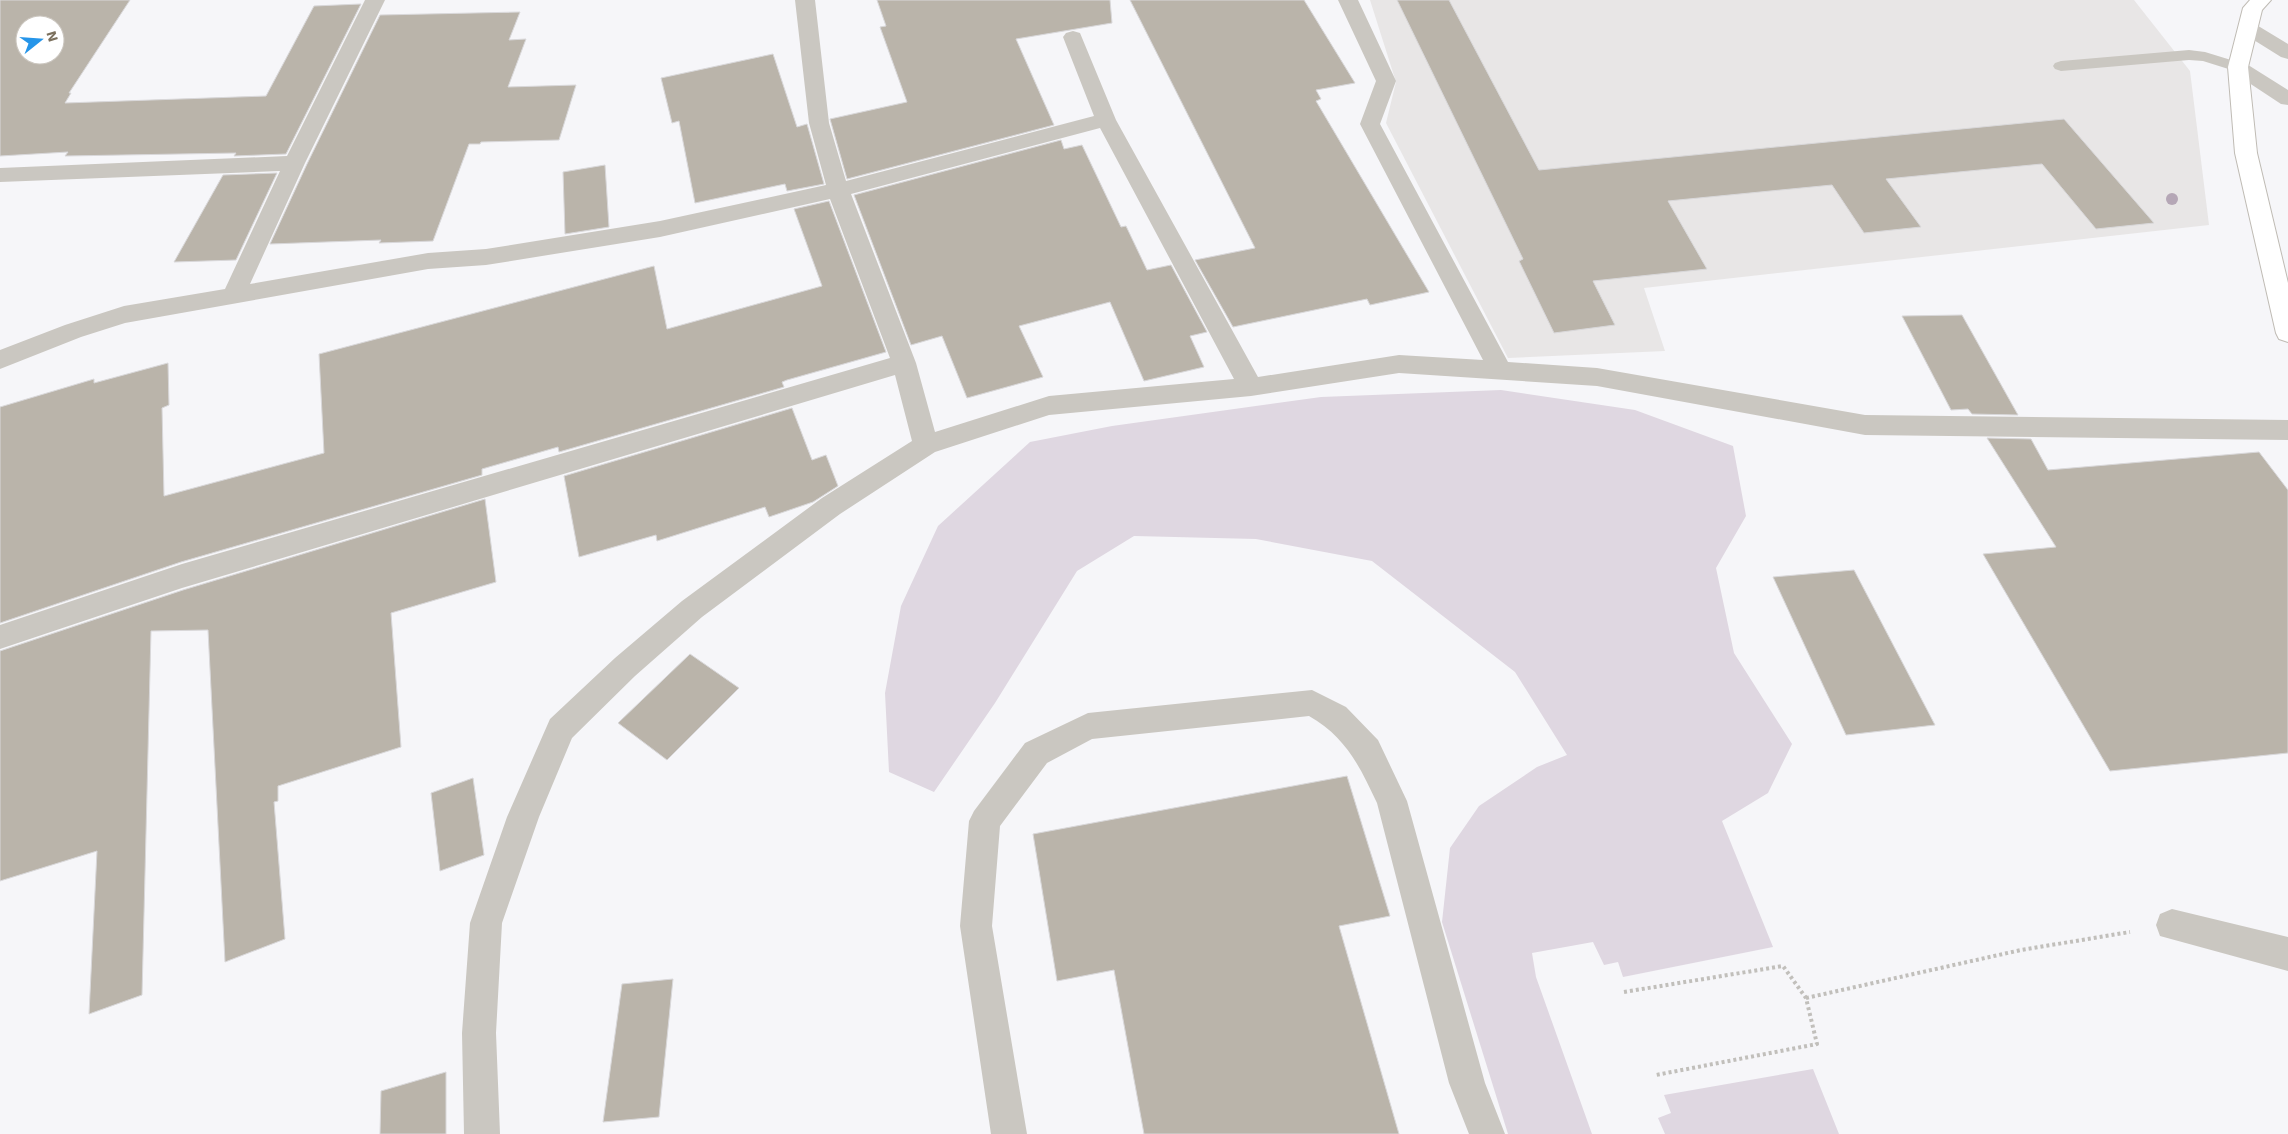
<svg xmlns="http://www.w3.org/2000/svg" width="2288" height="1134" font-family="'Work Sans',sans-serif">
<rect width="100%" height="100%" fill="#f6f6f9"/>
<path fill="#e8e6e6" d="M1370,0H2134L2190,71L2209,225L1644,288L1665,351L1508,358L1386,123L1396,82Z"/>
<path fill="#dfd7e1" d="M1501,390L1635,410L1733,446L1746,516L1716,568L1734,653L1792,744L1768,793L1722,821L1773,947L1623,977L1618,962L1604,965L1593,942L1532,953L1536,977L1592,1134H1508L1442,922L1450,848L1479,806L1537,767L1567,755L1515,672L1372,561L1256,539L1134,536L1077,571L995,703L934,792L889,772L885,693L901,606L938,526L1030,442L1112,426L1321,397Z
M1813,1069L1839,1134H1665L1658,1118L1671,1113L1664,1095Z"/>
<path fill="#bab4aa" stroke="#d9d8da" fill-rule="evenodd" d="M0,0H130L69,93H71L65,103L266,96L314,6L361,4L286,154L234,156L236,153L65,156L68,152L0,156ZM25,25H55V55H25Z
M877,0H1110L1112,23L1016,39L1054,125L847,179L830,119L907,102L880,27L886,26Z
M1130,0H1304L1355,83L1316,90L1321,99L1316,101L1429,292L1370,305L1367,299L1233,327L1195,260L1255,248Z
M1397,0H1449L1539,170L2064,119L2154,223L2096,229L2042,164L1886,179L1921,227L1864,233L1832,185L1668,201L1707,269L1593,281L1615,325L1554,333L1519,261L1523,259Z
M520,12L509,40L526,39L508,87L576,85L559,140L481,142L480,144H469L433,241L379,243L381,240L270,244L307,164L380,15Z
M773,54L797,127L807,124L824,184L787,191L785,184L695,203L679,121L672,123L661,78Z
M1061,140L1064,149L1082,145L1121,227L1126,226L1147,270L1171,265L1207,332L1190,336L1204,367L1144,381L1110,302L1019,326L1043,377L967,398L942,336L911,345L854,195Z
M605,165L609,227L565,234L563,172Z
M277,173L236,260L174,262L223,175Z
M829,201L886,352L787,380L782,382L784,387L559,452L558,447L482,469V475L181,562L0,623V407L94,379V383L168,363L169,405L162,408L164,496L324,453L319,354L654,266L667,329L822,286L794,209Z
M1962,315L2018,415L1972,414L1968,409L1951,410L1902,316Z
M792,408L812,460L826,455L838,486L813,502L769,517L765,507L657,541L656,535L579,557L564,476Z
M1987,438L2031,439L2048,470L2259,452L2288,490V753L2110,771L1983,554L2056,547Z
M485,499L496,582L391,613L401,747L278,786V801L274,802L285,939L225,962L208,630L151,631L142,995L89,1014L97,851L0,881V651L183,590Z
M1854,570L1935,725L1846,735L1773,577Z
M690,654L739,688L667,760L618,723Z
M1347,776L1390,916L1339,926L1399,1134H1144L1114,970L1057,981L1033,834Z
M473,778L484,855L440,871L431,793Z
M673,979L659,1117L603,1122L622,984Z
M446,1072V1134H380L381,1091Z"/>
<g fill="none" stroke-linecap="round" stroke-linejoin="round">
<g stroke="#bfbbb4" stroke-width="2">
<path id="secondary" d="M2250,0H2271L2262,10L2248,67L2257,153L2288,283V342L2279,339L2276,333L2235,153L2228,67L2243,8Z"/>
</g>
<path stroke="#c1bfbb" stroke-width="4" stroke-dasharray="3 3" stroke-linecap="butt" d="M1624,992L1783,966L1806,998L1817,1044L1656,1075
M1806,998L2021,950L2130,932"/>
<path fill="#cac7c1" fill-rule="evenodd" d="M2189,50L2205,52L2244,64L2246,67L2244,70L2238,72L2203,61L2189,60L2061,71L2055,69L2053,66L2055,63L2061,61Z"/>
<path fill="#cac7c1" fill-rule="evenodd" d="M365,0H385L305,163L250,284L428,253L486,249L660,221L826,185L809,123L795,0H815L829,123L846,181L1094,116L1063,37L1066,33L1073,31L1080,33L1116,120L1258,377L1399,355L1483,360L1360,124L1376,81L1338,0H1358L1396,81L1380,124L1508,362L1597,368L1865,415L2288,420V440L1865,435L1597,386L1399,373L1251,396L1049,415L935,452L840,514L702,617L635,676L572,738L539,817L502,923L496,1033L500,1134H464L462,1033L470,923L507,817L550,719L615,658L682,601L822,498L912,441L895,375L182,588L0,649V625L182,564L890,358L830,199L660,237L486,265L428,269L125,323L81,337L0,369V350L65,325L124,306L225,289L280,171L0,182V168L287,156ZM1100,128L1234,379L1049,396L935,432L916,363L851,194Z
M2248,22L2255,24L2288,44V59L2281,57L2241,32L2238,28L2241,24Z
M2238,61L2245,63L2288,90V105L2281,104L2231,71L2228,67L2231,63Z
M1312,690L1346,707L1378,740L1407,801L1485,1083L1505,1134H1469L1449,1083L1377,803C1360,767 1346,737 1309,716L1092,739L1047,763L1000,826L992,926L1027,1134H991L960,926L969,821L974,811L1025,743L1088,713Z
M2172,909L2288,937V971L2160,936L2156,925L2160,914Z"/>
<use href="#secondary" fill="#fff" fill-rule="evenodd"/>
</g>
<circle fill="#b5a7b6" cx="2172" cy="199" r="6"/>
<g transform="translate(40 40) rotate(73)"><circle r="24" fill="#ffffff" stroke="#cbc6bf"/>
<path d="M0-4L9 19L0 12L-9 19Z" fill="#2695e9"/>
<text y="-8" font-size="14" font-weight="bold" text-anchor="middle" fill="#7c715e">N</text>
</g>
</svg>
